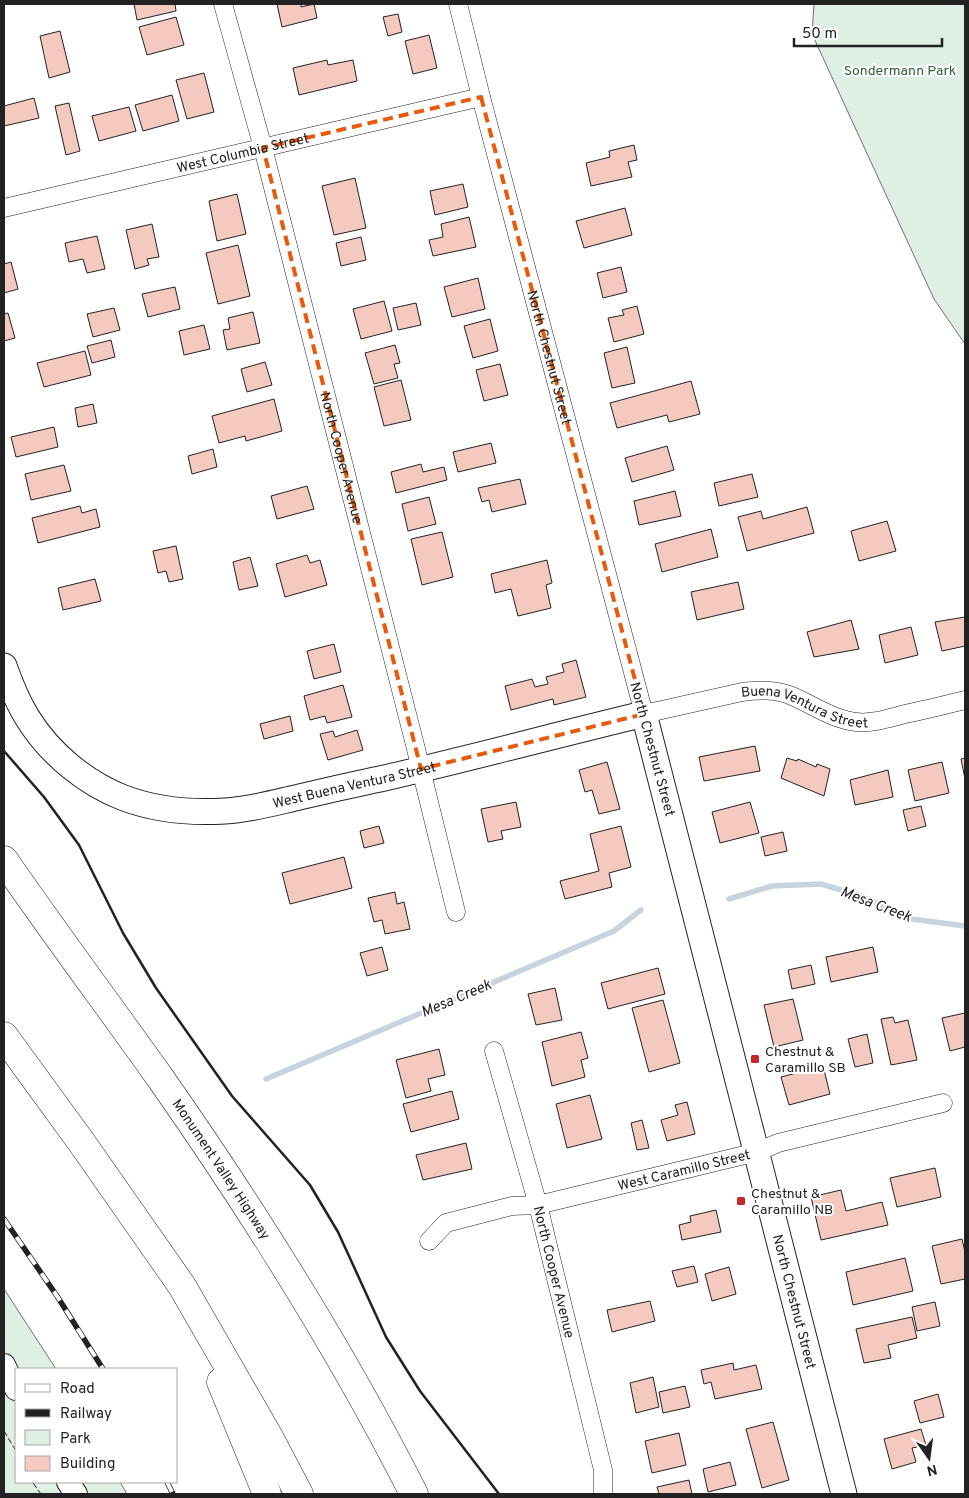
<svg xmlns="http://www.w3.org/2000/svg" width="969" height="1498" font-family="Overpass,sans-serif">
<rect width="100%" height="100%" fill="#fff"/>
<path fill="#e0efe3" stroke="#6f6f6f" d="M814,4H965V344L934,299L812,34Z
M4,1289L56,1369H16V1482H120L127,1494H4Z"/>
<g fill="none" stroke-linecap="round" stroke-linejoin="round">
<path stroke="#c7d3dd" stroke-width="5.5" d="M729,899L772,886L821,884L861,896L912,919L965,926
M266,1079L614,931L641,910"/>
</g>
<path fill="#f3c9c0" stroke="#222" d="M134,4H175L176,11L137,20Z
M277,4H301V7L314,4L317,18L282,27Z
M398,14L402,32L388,36L383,17Z
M176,17L184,45L147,55L139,27Z
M60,31L70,72L49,78L40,36Z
M429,35L437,68L413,74L405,41Z
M327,60L328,65L353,60L357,81L299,95L293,68Z
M204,73L214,112L187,119L176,80Z
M172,95L179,121L143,131L135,105Z
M34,98L39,118L4,126V106Z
M69,103L80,151L66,155L55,106Z
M129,107L136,131L99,141L92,116Z
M634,145L637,160L628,162L632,177L591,186L586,163L610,157L609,151Z
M355,178L366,228L334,235L322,186Z
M463,184L468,207L435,215L430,191Z
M237,194L246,234L217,241L209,201Z
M625,208L632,235L584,248L576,221Z
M469,217L476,247L433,256L429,240L443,237L441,224Z
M152,224L159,257L147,259L149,265L135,269L126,230Z
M97,236L105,269L87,273L83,259L69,262L65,243Z
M361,237L366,260L341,266L336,243Z
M238,245L250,296L218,304L206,253Z
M11,262L18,289L4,293V264Z
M621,267L627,292L603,298L597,273Z
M478,278L485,309L452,317L444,287Z
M175,287L180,309L148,317L142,294Z
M384,301L392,331L361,339L353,309Z
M416,303L421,325L398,330L393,308Z
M637,306L644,334L614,342L608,318L624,315L622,310Z
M114,308L120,330L93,337L87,314Z
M253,312L260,343L227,350L223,330L230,329L228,318Z
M8,313L15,338L4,341V314Z
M490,319L498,351L473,358L464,326Z
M204,325L210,349L184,355L179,331Z
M111,340L115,357L92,363L87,346Z
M395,345L400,363L394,364L398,378L374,384L365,353Z
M627,347L635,383L612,388L604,353Z
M85,351L91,375L44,387L37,363Z
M265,362L272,385L247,392L241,369Z
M500,364L508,395L484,401L476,370Z
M401,380L411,420L384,426L374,387Z
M691,381L700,414L669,422L667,415L617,428L610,403Z
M274,399L282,431L246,441L245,436L219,443L212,416Z
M93,404L97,423L78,427L75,408Z
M54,427L58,447L16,457L11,437Z
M491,443L496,463L458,472L453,452Z
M667,446L674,470L632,482L625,458Z
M213,449L217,467L192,474L188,456Z
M421,464L423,472L444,467L447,480L396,493L391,472Z
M64,465L71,491L31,500L25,474Z
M752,474L758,497L719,506L714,483Z
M520,479L526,504L492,512L489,500L482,502L478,488Z
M307,486L314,509L277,519L271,496Z
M675,491L681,516L639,525L634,501Z
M429,497L436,524L408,531L402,504Z
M80,506L82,513L96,509L100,527L38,543L32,518Z
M807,507L814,533L747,551L738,517L761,511L763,519Z
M887,521L896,551L859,561L851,531Z
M711,529L718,557L662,572L655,544Z
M442,532L453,577L422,585L411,539Z
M176,546L183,579L169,582L166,571L158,573L153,551Z
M307,555L310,563L320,560L327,585L285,597L276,564Z
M250,557L258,586L239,590L233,562Z
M547,560L552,583L546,585L551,608L518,616L511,589L495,593L491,574Z
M95,579L101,601L63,610L58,588Z
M738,582L744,609L697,620L691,592Z
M965,617V646L942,651L935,622Z
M851,620L859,649L814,657L807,632Z
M911,627L918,655L885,663L879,635Z
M334,644L341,672L314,679L307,651Z
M576,660L586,697L554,705L553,699L511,710L505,686L532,679L535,687L548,684L546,677L564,672L562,664Z
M343,685L352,717L327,723L325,716L310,720L304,696Z
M290,716L293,731L264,739L260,724Z
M357,730L363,750L328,760L320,734L333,731L335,737Z
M755,746L760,771L704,781L699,757Z
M787,758L797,761L798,759L816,767L817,764L830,769L824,796L781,778Z
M965,758V779L961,759Z
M607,762L620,809L599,814L592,790L585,792L579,770Z
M942,762L949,793L915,801L908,770Z
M888,770L893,797L855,805L850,780Z
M516,802L521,827L501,831L503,839L488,842L481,809Z
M750,802L759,833L720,843L712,812Z
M921,806L926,826L908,831L903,810Z
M379,826L384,843L364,848L360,831Z
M621,826L631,867L609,873L612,887L565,899L560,881L599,871L590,834Z
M783,832L787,851L765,856L761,837Z
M344,857L352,888L290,904L282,873Z
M395,892L397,904L404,902L410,929L385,934L382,920L374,922L368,898Z
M382,947L388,970L367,976L360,953Z
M873,947L878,972L831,982L826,957Z
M811,965L815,984L792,989L788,970Z
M658,968L665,994L608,1009L601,983Z
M555,988L562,1020L536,1025L528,994Z
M793,999L803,1040L774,1047L764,1005Z
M663,1000L680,1063L649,1072L632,1008Z
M965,1013V1047L950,1051L942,1018Z
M893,1017L895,1023L908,1020L917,1060L891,1065L881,1019Z
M581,1032L588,1058L581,1060L585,1077L552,1086L542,1042Z
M867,1034L873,1063L855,1067L848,1039Z
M439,1049L445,1075L428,1079L431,1091L406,1098L396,1060Z
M823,1066L830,1094L789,1105L781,1077Z
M452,1091L459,1119L411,1132L403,1104Z
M590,1095L602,1139L567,1148L556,1104Z
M687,1102L695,1134L667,1141L661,1120L678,1115L675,1105Z
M642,1120L649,1148L637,1150L631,1123Z
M466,1143L472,1169L423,1180L416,1155Z
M935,1168L941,1197L897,1207L890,1178Z
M841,1190L846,1211L882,1202L888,1225L821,1240L811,1197Z
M716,1210L721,1232L682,1240L679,1225L691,1222L690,1216Z
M962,1239L965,1252V1279L941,1284L932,1246Z
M905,1258L913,1291L853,1305L846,1272Z
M694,1266L698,1282L677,1287L672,1271Z
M729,1267L736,1294L712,1301L705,1274Z
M650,1301L655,1321L612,1332L607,1310Z
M935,1302L940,1326L917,1331L912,1307Z
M912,1317L917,1338L888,1345L891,1358L864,1363L856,1329Z
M733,1363L734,1370L756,1365L762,1389L715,1399L711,1382L704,1384L701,1370Z
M653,1377L659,1407L636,1413L630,1383Z
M685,1386L690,1407L663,1413L659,1392Z
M938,1394L944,1417L920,1423L914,1401Z
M773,1422L789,1480L762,1488L746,1429Z
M921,1429L926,1445L912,1448L916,1462L892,1469L884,1439Z
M679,1433L686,1465L652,1473L645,1441Z
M730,1462L736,1485L708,1492L703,1469Z
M689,1480L692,1494H659L657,1487Z"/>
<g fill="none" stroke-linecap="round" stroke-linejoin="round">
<g stroke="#222" stroke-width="19">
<g id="minor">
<path id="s1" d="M223,4L263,148L415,745L456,912"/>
<path id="s2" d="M458,4L481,97L644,714L742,692C759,690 776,689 792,696C813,705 832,719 856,722C872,724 889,718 905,714C925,710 945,705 965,700"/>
<path id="s3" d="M4,208L481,97"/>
<path id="s4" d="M494,1051L538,1205L603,1470V1494"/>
<path id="s5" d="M429,1241L446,1223L512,1206L538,1205L757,1152L778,1143L943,1103"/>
</g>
</g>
<g stroke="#222" stroke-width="24">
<path id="tertiary" d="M4,1365L16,1389
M68,1482L76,1494"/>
</g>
<g stroke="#222" stroke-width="27">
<g id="secondary">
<path id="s6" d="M4,666C10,683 17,701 27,717C49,753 85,783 124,798C156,810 191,813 225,811C247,810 270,804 291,799C321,792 350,785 380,779C468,759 556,735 644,714L844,1494"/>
</g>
</g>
<g stroke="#222" stroke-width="29">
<g id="motorway">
<path id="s7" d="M4,860C55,934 109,1006 161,1079C254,1212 341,1350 414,1494"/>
<path d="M4,1036L82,1143L182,1286L269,1437L299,1494"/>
<path d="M221,1382L267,1494"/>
</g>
</g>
<use href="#minor" stroke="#fff" stroke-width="18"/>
<use href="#tertiary" stroke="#fff" stroke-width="22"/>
<use href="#secondary" stroke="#fff" stroke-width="25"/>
<use href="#motorway" stroke="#fff" stroke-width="28"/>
<g stroke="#222" stroke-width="5.5">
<path id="rail" d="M4,1219L57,1296L103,1369
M167,1482L173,1494"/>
</g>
<use href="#rail" stroke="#fff" stroke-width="4" stroke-dasharray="11" stroke-linecap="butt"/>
<path stroke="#222" stroke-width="1" stroke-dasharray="6 2.5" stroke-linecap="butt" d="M4,1431L16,1451
M33,1483L41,1494"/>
<path stroke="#222" stroke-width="2.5" d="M4,751L44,797L79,845L123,933L156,988L232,1096L310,1185L338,1232L386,1337L420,1391L499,1494"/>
</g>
<path fill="none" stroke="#e8590c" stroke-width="4" stroke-dasharray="10 6" stroke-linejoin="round" d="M481,97L644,714L421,769L263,148Z"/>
<g fill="#c62828" stroke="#fff" stroke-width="2">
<rect x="750" y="1054" width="10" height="10" rx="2.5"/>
<rect x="736" y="1196" width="10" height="10" rx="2.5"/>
</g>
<g text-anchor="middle" stroke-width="4" stroke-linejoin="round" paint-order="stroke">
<g font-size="14" fill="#2f5e38" stroke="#fff">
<text x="900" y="75">Sondermann Park</text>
</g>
<g font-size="14" fill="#222" stroke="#fff">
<text dy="5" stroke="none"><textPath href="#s3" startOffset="245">West Columbia Street</textPath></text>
<text dy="5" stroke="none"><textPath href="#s2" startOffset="365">North Chestnut Street</textPath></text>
<text dy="5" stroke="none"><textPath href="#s1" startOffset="469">North Cooper Avenue</textPath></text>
<text dy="5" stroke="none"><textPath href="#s2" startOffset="900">Buena Ventura Street</textPath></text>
<text transform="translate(653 749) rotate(75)" y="5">North Chestnut Street</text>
<text dy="5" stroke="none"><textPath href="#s6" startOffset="419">West Buena Ventura Street</textPath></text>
<text dy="5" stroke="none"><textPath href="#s7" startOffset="378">Monument Valley Highway</textPath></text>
<text dy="5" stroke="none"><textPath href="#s5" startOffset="269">West Caramillo Street</textPath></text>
<text dy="5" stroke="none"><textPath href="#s4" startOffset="229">North Cooper Avenue</textPath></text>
<text dy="5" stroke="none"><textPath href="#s6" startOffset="1324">North Chestnut Street</textPath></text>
</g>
<g font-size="14" fill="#222" stroke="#fff" text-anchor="start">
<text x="765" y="1056">Chestnut &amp;<tspan x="765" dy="16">Caramillo SB</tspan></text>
<text x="751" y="1198">Chestnut &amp;<tspan x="751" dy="16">Caramillo NB</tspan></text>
</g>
<g font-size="15" font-style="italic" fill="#222" stroke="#fff">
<text transform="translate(876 904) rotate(21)" y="5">Mesa Creek</text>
<text transform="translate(456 998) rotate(-23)" y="5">Mesa Creek</text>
</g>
</g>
<rect width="969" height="1498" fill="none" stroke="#222222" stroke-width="10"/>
<rect x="15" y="1368" width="162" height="115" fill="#ffffff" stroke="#a7a7a7"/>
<rect x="25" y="1384" width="25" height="8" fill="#ffffff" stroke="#a7a7a7"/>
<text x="60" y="1393" font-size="15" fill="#222222">Road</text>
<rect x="25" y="1409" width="25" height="8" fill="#222222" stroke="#a7a7a7"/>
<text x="60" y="1418" font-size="15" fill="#222222">Railway</text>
<rect x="25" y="1430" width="25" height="15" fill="#e0efe3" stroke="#a7a7a7"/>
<text x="60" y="1443" font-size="15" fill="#222222">Park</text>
<rect x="25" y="1456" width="25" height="15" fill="#f3c9c0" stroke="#a7a7a7"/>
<text x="60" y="1468" font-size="15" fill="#222222">Building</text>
<g transform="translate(929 1458) rotate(166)" stroke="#ffffff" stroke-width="4" paint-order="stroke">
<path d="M0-4L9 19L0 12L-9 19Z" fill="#222222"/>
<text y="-8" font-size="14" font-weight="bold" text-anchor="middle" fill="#222222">N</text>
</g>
<path d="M794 38v8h148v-8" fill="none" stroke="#222222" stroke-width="2.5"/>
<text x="802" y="38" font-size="15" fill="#222222" stroke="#ffffff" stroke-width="4" paint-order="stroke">50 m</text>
</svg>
